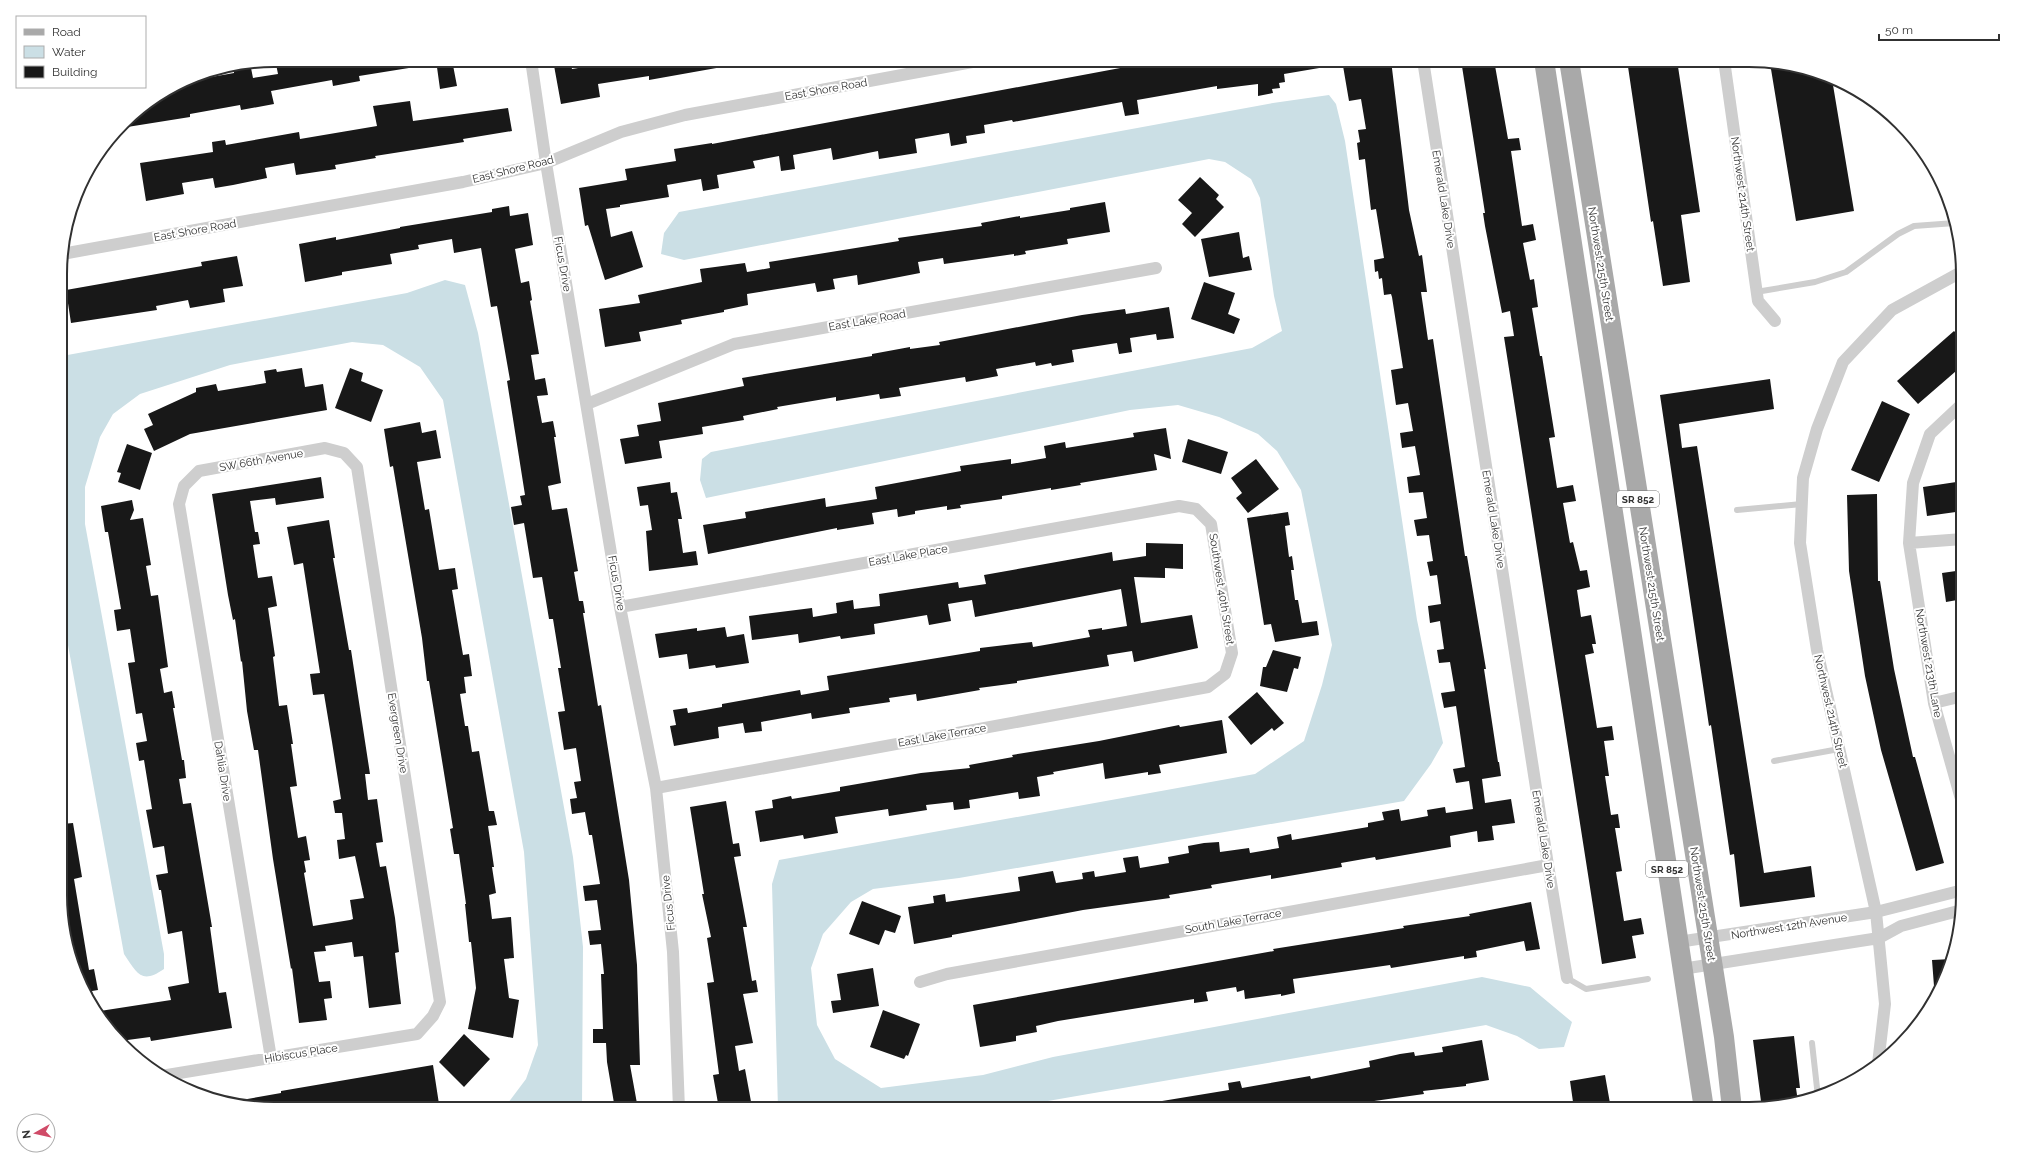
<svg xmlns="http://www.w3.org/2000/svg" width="2023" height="1169" font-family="Raleway,sans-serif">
<rect width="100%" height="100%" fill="#fff"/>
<path fill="#cbdfe5" d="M1329,95L1336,104L1345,141L1417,620L1443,743L1431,764L1404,801L959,878L873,889L851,902L823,934L811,968L817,1025L835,1059L881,1088L983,1075L1053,1057L1482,977L1530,987L1572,1022L1564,1047L1539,1049L1517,1036L1486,1025L1002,1109H778L772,884L779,860L1255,774L1304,741L1322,685L1332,645L1301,490L1277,451L1258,434L1219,417L1178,405L1130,410L706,498L700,480L702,459L711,452L1252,348L1282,331L1274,296L1260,198L1251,179L1225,162L1209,159L684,260L661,254L664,233L679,212L1273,103Z
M445,280L465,285L478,333L573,857L583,947L582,1109H498L505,1107L526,1079L538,1045L524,852L443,400L420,367L383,345L352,342L230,365L140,394L113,414L100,437L85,487V524L164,954V969C141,985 137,973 124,954L62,612V356L407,293Z"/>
<path fill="#181818" d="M298,60H414L415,67L359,76L360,81L333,86L332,80L271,91L274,104L241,110L240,105L190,114V117L121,128L133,113L183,82L234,73V71L251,68L253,78L278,74L276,64Z
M436,60H452L457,86L440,89Z
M553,60H570L572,69L602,64V60H722V67L649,80V76L598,84L600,97L561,104Z
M1163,60H1325V67L1284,74L1285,82L1279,83L1280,88L1272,89L1273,93L1258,96V84L1217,89V86L1137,100L1139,114L1125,116L1122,102L1013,122L1012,120L984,125L985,133L966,136L967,143L951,146L949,133L915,139L917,153L879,159L878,151L833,160L831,148L793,155L795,169L781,171L779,156L753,161L755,168L717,175L719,188L703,191L701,179L667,185L669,197L620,205V207L606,209L611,237L632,231L643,267L605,280L588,225L585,226L579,188L627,180L625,169L676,161L674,149L712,143V144Z
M1342,60H1391L1409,210L1419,256L1422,255L1427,292H1421L1428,340L1433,339L1465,556H1467L1486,669H1484L1498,762H1499L1501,776L1482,779L1485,803L1511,799L1515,823L1492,826L1494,840L1478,842L1477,831L1450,836L1451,847L1376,860L1375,857L1341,863L1342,867L1271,879V875L1211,885L1212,888L1169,895L1170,898L1083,910L952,935V937L914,944L908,907L934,903L933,896L945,894L946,902L1020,891L1018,877L1053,871L1056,883L1083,879L1082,873L1094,871L1095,877L1126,872L1123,858L1138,856L1140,868L1169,863L1168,857L1189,853L1188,846L1204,843L1219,842L1220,852L1249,848L1250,853L1279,848L1277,837L1291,834L1292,840L1368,827V823L1384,820L1382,812L1399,809L1401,821L1428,816L1427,810L1445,807L1446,813L1473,809L1469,781L1456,783L1453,769L1465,767L1456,706L1444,708L1441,693L1455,691L1450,662L1439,663L1437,650L1444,649L1440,621L1430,623L1428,606L1441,604L1437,575L1430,576L1427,562L1433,561L1429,535L1417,536L1414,520L1427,518L1423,492L1409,493L1407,477L1420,475L1415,446L1402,448L1400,433L1413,431L1408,403L1396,405L1391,370L1403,368L1392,297L1391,294L1384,295L1382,278L1379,279L1378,271L1375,272L1374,260L1384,258L1376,209L1371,210L1365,159L1359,160L1357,143L1360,142L1358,130L1366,129L1361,99L1349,101Z
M1461,60H1494L1508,139L1519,138L1521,150L1511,151L1522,226L1533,224L1536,240L1523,243L1530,280L1534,279L1538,307L1532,308L1540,356H1542L1555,437L1549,438L1557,488L1573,485L1576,501L1563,503L1570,543L1573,542L1580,571L1587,570L1590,587L1577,590L1581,617L1591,615L1596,644H1592L1594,653L1585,655L1597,728L1612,726L1614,740L1604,741L1609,776H1605L1611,815L1618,814L1620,828H1615L1622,871L1616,872L1624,921L1641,918L1644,934L1632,936L1636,958L1602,964L1504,337L1514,336L1510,311L1502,313L1485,226L1483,213H1485Z
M1627,60H1677L1700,212L1681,215L1690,282L1663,286L1653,221L1651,222Z
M1770,63L1805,67L1832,79L1854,211L1796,221Z
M410,101L413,121L508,108L512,131L463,139L464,142L375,156L376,158L335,165L336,169L296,175L294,163L265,168L267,178L233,185L215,188L213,178L182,183L184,194L146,201L140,163L213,152L212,142L225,140L226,145L299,132L300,139L377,126L373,106Z
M1200,177L1219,195L1216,199L1224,207L1195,237L1182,224L1192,213L1178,200Z
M1105,202L1110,232L1067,239L1068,244L1025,251L1026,254L1014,256V254L944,264L943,258L918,262L920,273L858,285L857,275L833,279L835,289L817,292L815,283L747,294L748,305L724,310V312L681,320L682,324L639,332L641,341L605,347L599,309L640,303L638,295L702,282L700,269L745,263L747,272L770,268L769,262L899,241L898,238L982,226L981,223L1020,216V218L1070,210V208Z
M509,206L510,216L528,213L533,245L515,249L521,283L529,281L532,300L530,301L539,354L531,355L535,380L545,378L548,395L537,396L542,423L553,421L556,437H554L561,483L548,486L552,510L567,508L578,571L574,572L579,601H583L585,613H583L598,706L601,705L629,880L637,965L640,1065H630L638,1109H615L607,1062L606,1043H593V1029H603L601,974H604L601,944L590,945L588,931L601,930L597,900L585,901L583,886L600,884L592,835H589L585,812L572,814L570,799L577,798L574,782L581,781L576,748L564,750L558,712L565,711L558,668H561L553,619H549L542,577L533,578L524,523L514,525L511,507L522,505L520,496L525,495L507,381L510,380L497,306L491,307L481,248L454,253L452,239L418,245L419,249L390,254L392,264L342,272V275L305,282L299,244L336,237V240L400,228V227L492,212V209Z
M1239,232L1243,258L1249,256L1252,270L1209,277L1201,239Z
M237,256L243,286L223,289L225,302L190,308L188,300L156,306L157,310L71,323L66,290L202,266L201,262Z
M1204,282L1235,293L1228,314L1240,319L1234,334L1191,319Z
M1169,307L1174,338L1157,340L1156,334L1130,338L1132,352L1119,354L1117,343L1072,350L1074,362L1052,366L1051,363L1036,366L1035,362L996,369L998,376L966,382L965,377L899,388L901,396L880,399L879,394L836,401V397L777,407L778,409L743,416L744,420L702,427L703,434L659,441L662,458L625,464L620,439L639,436L637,425L661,421L658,403L744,386L742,378L872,356V354L910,347V349L940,345L939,342L1082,315L1125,309L1126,314Z
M1954,331L1963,340V365L1918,404L1897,381Z
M302,368L305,387L323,384L327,410L190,434L154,451L144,429L153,425L148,414L196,392V388L216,384L218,391L266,383L264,371L276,369L277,372Z
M350,368L363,373L361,381L383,390L371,422L335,408Z
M1770,379L1774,409L1679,424L1682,448L1697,446L1764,873L1811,866L1815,897L1740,907L1734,854L1730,855L1711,725L1709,726L1660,395Z
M1882,401L1910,414L1879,482L1851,470Z
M420,422L422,433L436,430L441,458L417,462L425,510L429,509L439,570L455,568L458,589L452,590L463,655L469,654L472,676L464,677L466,693L460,694L465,726H468L472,752L479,751L489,811H494L497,825L488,826L494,867H492L496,893L489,895L492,919L511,917L514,958L504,959L509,998L519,1000L513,1038L468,1029L476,988L471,942H469L465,904H466L459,854H454L450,829L453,828L429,681H427L422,638L393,466L390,467L384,429Z
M1166,428L1171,459L1154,454L1157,470L1080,483L1081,485L1051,490V488L1002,496V499L960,505L961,508L947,510V506L915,511V514L898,517L897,509L872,513L874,524L837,530V528L708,554L703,525L746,518L745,512L825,498L826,507L877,499L875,487L961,471L960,466L1011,459V464L1046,458L1044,446L1065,442L1066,448L1134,437L1133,433Z
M1188,439L1228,452L1221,474L1182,462Z
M127,444L152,453L140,490L118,482L121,473L117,472Z
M1256,459L1279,489L1248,513L1236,498L1242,493L1231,478Z
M321,477L324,498L276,505L275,498L250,501L255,532H258L260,544L253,545L258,578L272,576L277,606L268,608L275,656L273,657L279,706L287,705L293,744H291L297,786L290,787L298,838L306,836L310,860L304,861L306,872L304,873L313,926L350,920L353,919L350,900L364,898L355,856L339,859L337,840L345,839L342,813H335L333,801L341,799L332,742L324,694L313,695L310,674L320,673L303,563L294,565L287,527L329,520L335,558H333L349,650H351L370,774H365L368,800L377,799L383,842L376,843L380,867L386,866L395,918L399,952L395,953L401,1004L369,1008L363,956L354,957L352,942L325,946L326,951L314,952L319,982L330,981L332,998L324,999L327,1020L299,1023L292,968L291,969L273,859L258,750H254L247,711L242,661L241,662L235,619L233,620L228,595L212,494Z
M1963,481V511L1927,516L1923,487Z
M670,482L671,493L677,492L682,519H678L683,553L696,551L698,565L649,571L646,531L652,530L648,505L640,506L637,487Z
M1877,494L1878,581H1880L1894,669L1913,757H1915L1944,863L1916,871L1881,750L1865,676L1849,571L1847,495Z
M132,500L134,510L130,520L143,518L151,565L146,566L151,596L158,595L168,667L160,669L164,693L172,691L175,708H173L182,760H184L186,778L179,779L183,804L191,803L212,927H210L219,993L226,992L232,1028L151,1041L150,1037L120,1041L101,1019L100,1011L171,1000L168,987L189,983L182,931L168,934L161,890H159L156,875L168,873L164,846L153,848L146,810L152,809L144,760L139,761L136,743L147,741L142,713L136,714L128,663L135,662L130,629L117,631L114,610L121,609L108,532H105L101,506Z
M1288,512L1290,525L1285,526L1289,557L1292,556L1294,570H1291L1295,600H1298L1302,623L1317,621L1319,635L1275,642L1271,624L1264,625L1247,518Z
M1146,543L1183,544V569L1165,568V578L1134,577L1141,623L1192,615L1198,648L1134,662L1132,651L1107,655L1109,666L1017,681V683L979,688L980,690L917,701L916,694L889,698L890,702L849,708L850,713L812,719L811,713L761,722L762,731L745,733L743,723L718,727L719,738L674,746L670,726L676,725L673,710L687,708L688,713L722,707V704L800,690L801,695L829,690L827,676L980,651V648L1032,642L1033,647L1090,637L1088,630L1102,628V630L1127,626L1121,589L975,617L972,600L948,604L951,621L929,625L927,615L874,624L875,634L841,639L840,636L799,643L798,634L752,640L749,616L812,608L813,617L837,613L836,603L853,600L854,609L880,606L879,594L958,582L959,588L986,584L984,575L1112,552L1113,561L1146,556Z
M1963,570V599L1946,602L1942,573Z
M725,627L727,637L744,634L749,663L716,668L715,665L689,669L687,654L659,658L655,634L697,628V631Z
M1273,650L1301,657L1298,669L1294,668L1287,692L1260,686L1263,667H1266Z
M1257,692L1284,723L1274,731L1272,728L1251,745L1228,717Z
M1222,720L1227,753L1159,765L1161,773L1148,775V772L1105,779L1103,763L1053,772L1054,774L1037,777L1040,796L1019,799L1018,792L969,800L970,808L954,810L953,802L926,805L927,810L889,816L888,809L835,817L838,833L804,839L803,835L760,842L755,811L773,808L772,800L791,796L792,799L840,791V787L921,773L970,768L969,765L1013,757L1012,755L1099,741L1179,725L1180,727Z
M726,801L733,844L739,843L741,856L734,857L747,927H743L752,981L756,980L758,992L743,994L753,1043L735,1046L739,1071L745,1069L752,1107L742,1109H719L713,1075L719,1074L707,983L714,982L707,938L711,937L702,894H704L690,807Z
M73,823L82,877L74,879L89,970L94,969L98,990L92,991L94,1003L91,1004L71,964L62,923V824Z
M862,901L901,916L895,933L885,930L879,945L849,934Z
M1531,902L1540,949L1526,951L1524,941L1476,951L1477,957L1464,959V956L1391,968L1390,965L1293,979L1295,993L1281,996V994L1245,999L1244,990L1237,992L1236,987L1206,992L1208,1001L1194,1003V999L1058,1021L1036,1026L1037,1032L1016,1036V1041L980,1047L973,1005L1274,951L1273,949L1361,935L1404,928L1403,926L1470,916L1469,914Z
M1952,959L1935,999L1932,960Z
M873,968L879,1006L833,1013L831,1001L841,1000L837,974Z
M883,1010L920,1024L908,1056L906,1055L904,1059L870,1047Z
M464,1034L490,1059L464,1087L439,1062Z
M1794,1036L1800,1088H1796L1798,1102L1762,1109L1753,1040Z
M1482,1040L1489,1080L1466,1084V1086L1423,1091L1424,1094L1360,1103L1337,1109H1157L1156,1102L1229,1090L1228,1083L1240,1081L1242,1088L1310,1076L1311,1079L1370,1067L1369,1061L1400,1054L1414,1052L1415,1056L1443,1052L1442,1047Z
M433,1065L439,1104L409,1109H274L236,1104V1101L281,1093V1091Z
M1605,1075L1611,1109H1574L1570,1081Z"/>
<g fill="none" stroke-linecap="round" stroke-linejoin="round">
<path stroke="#cecece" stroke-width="6" d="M1756,292L1815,282L1846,272L1898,234L1914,226L1955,223
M1737,510L1802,504
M1774,761L1839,749
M1567,978L1586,989L1648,979
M1812,1043L1818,1097"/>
<path stroke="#cecece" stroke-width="12" d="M531,60L546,163L620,607L656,788L673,952L679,1109
M1423,60L1548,865L1567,978
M1724,60L1758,301L1775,321
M62,254L463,182L546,163L621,132L685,115L983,60
M1963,403L1930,434L1913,483L1909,543L1934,703L1963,806
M587,404L734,344L1156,268
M1909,543L1963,539
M620,607L1179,506L1196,509L1211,524L1232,653L1225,674L1208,687L656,788
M1934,703L1963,696
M1678,942L1876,912L1963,890
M1682,969L1879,938L1901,926L1962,910
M920,982L947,974L1548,865
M1878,1064L1885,1004L1876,912L1817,650L1800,543L1803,478L1817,429L1843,362L1892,310L1963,271
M161,1076L417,1034L433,1016L440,1002L357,467L344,453L325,448L199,471L184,486L179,504L271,1058"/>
<path stroke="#a9a9a9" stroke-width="20" d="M1544,60L1704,1109
M1569,60L1724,1037L1732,1109"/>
</g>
<g text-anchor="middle" stroke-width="4" stroke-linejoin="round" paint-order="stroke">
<g fill="#fff" stroke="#6f6f6f" stroke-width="1">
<rect x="1617" y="491" width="42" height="16" rx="3"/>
<rect x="1646" y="861" width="42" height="16" rx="3"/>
</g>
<g font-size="10" font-weight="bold" fill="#313131">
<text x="1638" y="503">SR 852</text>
<text x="1667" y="873">SR 852</text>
</g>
<g font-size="11" fill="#313131" stroke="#fff">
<text transform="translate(826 89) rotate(-10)" y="4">East Shore Road</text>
<text transform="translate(513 169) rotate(-14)" y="4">East Shore Road</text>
<text transform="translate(1743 194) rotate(82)" y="4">Northwest 214th Street</text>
<text transform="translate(1444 199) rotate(81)" y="4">Emerald Lake Drive</text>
<text transform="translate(195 230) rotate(-10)" y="4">East Shore Road</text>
<text transform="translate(563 264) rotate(80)" y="4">Ficus Drive</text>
<text transform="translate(1601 264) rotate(81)" y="4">Northwest 215th Street</text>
<text transform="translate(867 320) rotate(-10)" y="4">East Lake Road</text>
<text transform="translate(261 460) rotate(-10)" y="4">SW 66th Avenue</text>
<text transform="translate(1494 519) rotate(81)" y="4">Emerald Lake Drive</text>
<text transform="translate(908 555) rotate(-10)" y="4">East Lake Place</text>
<text transform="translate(617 583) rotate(80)" y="4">Ficus Drive</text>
<text transform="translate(1652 584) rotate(81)" y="4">Northwest 215th Street</text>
<text transform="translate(1222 589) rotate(81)" y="4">Southwest 40th Street</text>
<text transform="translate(1929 663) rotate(80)" y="4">Northwest 213th Lane</text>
<text transform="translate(1831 711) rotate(77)" y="4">Northwest 214th Street</text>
<text transform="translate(398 733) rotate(81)" y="4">Evergreen Drive</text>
<text transform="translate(942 735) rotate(-10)" y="4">East Lake Terrace</text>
<text transform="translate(223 771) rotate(81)" y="4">Dahlia Drive</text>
<text transform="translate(1544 839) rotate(81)" y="4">Emerald Lake Drive</text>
<text transform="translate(668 903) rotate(-96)" y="4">Ficus Drive</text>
<text transform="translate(1703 904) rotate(81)" y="4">Northwest 215th Street</text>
<text transform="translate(1233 921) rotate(-10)" y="4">South Lake Terrace</text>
<text transform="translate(1789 926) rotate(-9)" y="4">Northwest 12th Avenue</text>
<text transform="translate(301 1053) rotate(-9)" y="4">Hibiscus Place</text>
</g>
</g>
<path d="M0 0H2023V1169H0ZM274 67H1749A207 207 0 0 1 1956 274V895A207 207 0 0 1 1749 1102H274A207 207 0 0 1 67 895V274A207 207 0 0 1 274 67Z" fill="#fff" fill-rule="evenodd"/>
<path fill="none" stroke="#313131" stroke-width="2" d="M274 67H1749A207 207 0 0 1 1956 274V895A207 207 0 0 1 1749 1102H274A207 207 0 0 1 67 895V274A207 207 0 0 1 274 67Z"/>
<rect x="16" y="16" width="130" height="72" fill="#ffffff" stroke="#adadad"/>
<rect x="24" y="29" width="20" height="6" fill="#a9a9a9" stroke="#adadad"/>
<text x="52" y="36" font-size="12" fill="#313131">Road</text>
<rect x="24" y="46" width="20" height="12" fill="#cbdfe5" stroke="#adadad"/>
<text x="52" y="56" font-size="12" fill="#313131">Water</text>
<rect x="24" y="66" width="20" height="12" fill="#181818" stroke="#adadad"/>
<text x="52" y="76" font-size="12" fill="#313131">Building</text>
<g transform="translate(36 1133) rotate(262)"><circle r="19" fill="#ffffff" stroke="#adadad"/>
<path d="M0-3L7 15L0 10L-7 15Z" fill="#d04b68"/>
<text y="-6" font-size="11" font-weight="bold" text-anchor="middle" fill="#313131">N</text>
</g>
<path d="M1879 34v6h120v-6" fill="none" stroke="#313131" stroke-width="2"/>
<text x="1885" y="34" font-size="12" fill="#313131" stroke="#ffffff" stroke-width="3" paint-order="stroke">50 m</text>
</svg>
